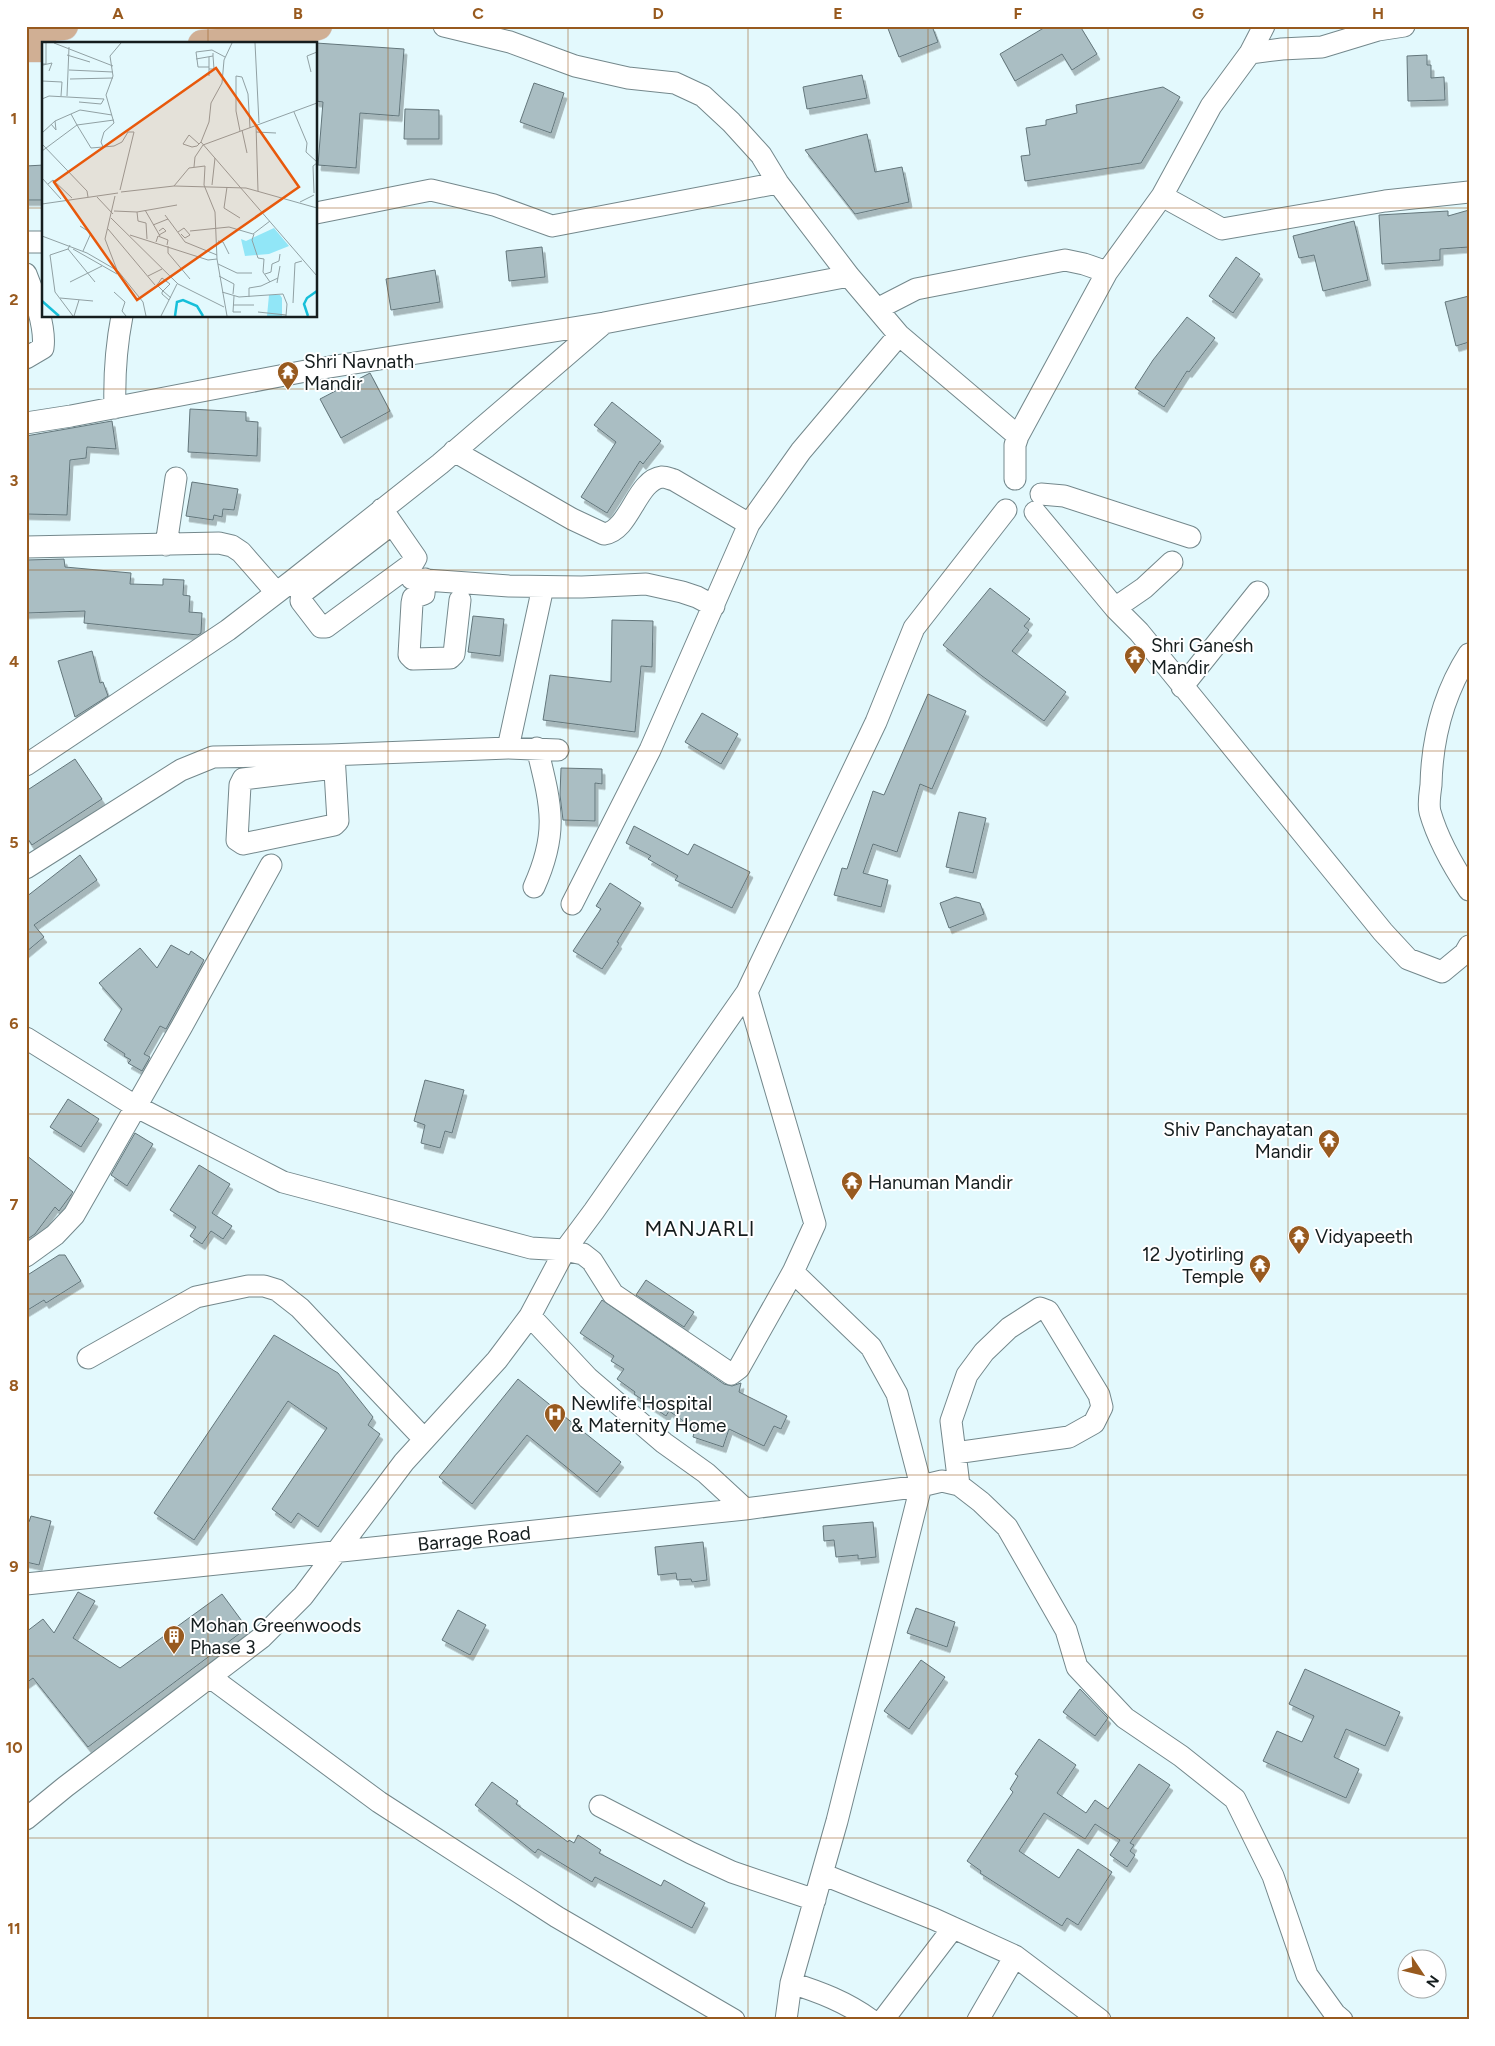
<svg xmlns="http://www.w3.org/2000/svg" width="1495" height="2046" font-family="Figtree,sans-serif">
<defs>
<filter id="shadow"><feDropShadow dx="3" dy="5.5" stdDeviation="0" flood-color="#0004"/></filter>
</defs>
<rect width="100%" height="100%" fill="#e3f9fd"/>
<path fill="#aabec3" stroke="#63767b" filter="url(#shadow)" d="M887,26H932L938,42L899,57Z
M1047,26H1080L1097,54L1072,70L1062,54L1015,81L1000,54Z
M316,43L404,49L399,116L360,113L356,168L318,165L323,102L316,101Z
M1427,55V65H1431V78L1444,77L1445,100L1408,101L1407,56Z
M862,75L867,98L807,109L803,87Z
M534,83L564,93L551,133L520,122Z
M1163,87L1180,97L1141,163L1025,181L1021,156L1030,155L1026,128L1046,125V120L1077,113L1076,105Z
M405,109L439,110V139H404Z
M867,134L875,172L902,167L909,202L855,214L805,150Z
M44,165V200H26V166Z
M1469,210V247L1440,249V260L1382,264L1379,215L1448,211V216Z
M1354,221L1368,280L1323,291L1314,255L1299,258L1293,236Z
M542,247L545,277L509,281L506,251Z
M1236,257L1260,274L1233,313L1209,296Z
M435,270L440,302L391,310L386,279Z
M1469,296V342L1456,346L1445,302Z
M1187,317L1215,338L1189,372L1187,371L1164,407L1135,388L1153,360Z
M370,373L390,411L341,438L320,399Z
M612,402L661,441L643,464L640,461L607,513L581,497L616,442L594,425Z
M190,409L246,412V421L258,422L257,456L188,452Z
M112,421L116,449L87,447L86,458L70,460L67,515L26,514V436Z
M192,482L238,489L234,510L223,509L222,517L214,515L213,520L186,516Z
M64,559L65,567L131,573L130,584L163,585V579L184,580L183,595L190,596L189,612L202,613L201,633L198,635L188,634L84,623L85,611L26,613V560Z
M990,588L1030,619L1024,626L1029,630L1012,651L1066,692L1044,721L982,676L943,645Z
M473,616L504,619L500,656L468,652Z
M612,620L653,621L652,667L641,666L635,732L543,720L550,675L611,682Z
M92,651L100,683L103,682L108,696L75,717L58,661Z
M928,694L966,711L932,789L920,784L897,852L873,844L863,873L888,880L881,907L834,895L842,868L847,869L873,791L884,795Z
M702,713L738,734L721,764L685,742Z
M75,759L102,799L32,845L26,836V791Z
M561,768L602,769V784L595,783V821L563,820L560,795Z
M959,812L986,818L973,873L946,867Z
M634,826L688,855L694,844L750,872L732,908L675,880L678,876L648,859L651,856L626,843Z
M80,855L97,880L34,925L44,937L26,952V897Z
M610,883L641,903L617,942L619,943L602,969L573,951L601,909L596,906Z
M956,897L980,903L984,914L949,928L940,903Z
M171,945L189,955L191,951L204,960L166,1029L160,1026L144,1054L150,1057L142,1071L128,1063L131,1060L124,1056L125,1054L104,1040L122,1009L99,983L140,948L157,968Z
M425,1080L464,1090L452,1133L445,1131L440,1148L421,1143L425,1125L414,1121Z
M68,1099L99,1119L81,1147L50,1127Z
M135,1133L153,1144L127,1186L111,1175Z
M26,1155L73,1192L59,1211L55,1207L35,1234L26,1240Z
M199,1165L230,1184L212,1213L232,1226L223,1239L211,1231L202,1244L190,1236L196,1227L170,1210Z
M59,1255H65L81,1281L46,1303L44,1300L26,1311V1276Z
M646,1280L694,1312L684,1327L636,1295Z
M602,1300L724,1384L732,1386L741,1383L739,1392L787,1416L781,1429L774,1426L764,1446L729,1429L723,1447L693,1437L695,1429L669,1411L666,1416L634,1394L635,1392L617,1379L624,1369L611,1361L614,1356L580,1333Z
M274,1335L338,1373L373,1417L368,1425L380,1434L318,1527L298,1513L291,1523L272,1509L327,1428L288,1401L194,1540L154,1513Z
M518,1379L621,1462L597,1492L527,1435L472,1504L439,1477Z
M31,1516L51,1521L39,1565L26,1562V1521L29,1522Z
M873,1522L876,1557L858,1559V1555L836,1557L834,1540L824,1541L823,1526Z
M703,1542L707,1580L692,1582L691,1579L677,1580L676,1573L658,1575L655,1547Z
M78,1592L95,1601L73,1638L120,1668L222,1594L247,1628L88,1747L33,1678L26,1683V1632L43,1619L54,1633Z
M916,1608L955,1622L947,1647L907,1633Z
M458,1610L486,1625L470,1655L442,1640Z
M921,1660L945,1677L909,1729L884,1711Z
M1305,1669L1400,1712L1385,1746L1346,1729L1334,1757L1359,1769L1346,1798L1263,1761L1277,1731L1302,1742L1314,1716L1289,1704Z
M1080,1689L1108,1718L1095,1736L1063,1712Z
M1039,1739L1076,1765L1057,1793L1086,1813L1095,1800L1108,1809L1139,1764L1170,1785L1130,1843L1134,1845L1130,1851L1135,1855L1127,1867L1110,1855L1120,1840L1095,1824L1085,1839L1044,1813L1019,1851L1059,1878L1078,1849L1112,1872L1078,1925L1067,1918L1062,1926L980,1873L981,1871L967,1861L1013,1792L1010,1789L1018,1776L1015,1774Z
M492,1782L518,1801L516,1804L568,1842L569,1840L574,1843L578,1835L601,1850L599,1853L661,1886L664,1880L705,1903L692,1928L595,1877L592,1882L538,1849L535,1853L475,1805Z"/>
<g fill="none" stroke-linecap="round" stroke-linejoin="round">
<g stroke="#74888c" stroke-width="23">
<path id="minor" d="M444,26L510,42L575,66L628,78L675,83L703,96L731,122L761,155L778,183L849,276L899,335L1018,436
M1250,53L1282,49L1322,47L1378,30L1404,26
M1162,196L1222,229L1385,201L1469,192
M316,213L431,190L494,205L552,226L778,183
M26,242H44
M26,274C34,293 46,328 43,348L26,358
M877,309L916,289L1065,260L1084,264L1107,272
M115,408C114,376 116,347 122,316
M26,423L71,416L311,370L604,323L849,276
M454,451L572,519L604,534C630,531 636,480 662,477C666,477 670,479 674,480L749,524
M1015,479V445L1018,436L1107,272L1162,196L1211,106L1250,53L1264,26
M1041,494L1064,496L1190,537
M1035,512L1115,608L1139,632L1383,932L1408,959L1442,972L1465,953L1469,946
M166,545L176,478
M26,547L219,543L232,546L241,552L276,592
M412,579L509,586L582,587L646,584L682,592L697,597L714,606
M425,579L424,594L413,598L412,603L409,655L413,659L450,658L454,654L460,600
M292,581L302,593L301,601L321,627H326L413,563L416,558L382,509
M302,593L392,524
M1115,608L1144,588L1172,562
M1469,654C1444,693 1432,739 1431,785C1430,793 1428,804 1430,812C1438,840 1453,866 1469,890
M1182,687L1258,592
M508,748L543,587
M334,755L338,821L334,825L243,844L237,840L240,785L243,779L334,768
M26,765L228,630L292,581L440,464L604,323
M26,868L181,770L213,757L329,755L508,748L558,750
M534,887C559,832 551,805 537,748
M572,904L650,750L749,524L801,451L899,335
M26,1038L135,1106L283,1182L531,1248L565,1250L583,1254L592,1261L613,1294L731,1374L739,1368L793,1272L815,1224L747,992
M26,1256L55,1235L74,1215L182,1026L271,865
M530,1316L588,1378L664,1443L706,1473L745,1509
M88,1358L196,1297L248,1286H264L277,1290L300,1308L424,1439
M955,1453L1069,1437L1094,1423L1102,1407L1099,1395L1048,1311L1040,1308L1009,1328L984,1352L967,1375L951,1421L959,1485
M26,1584L745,1509L921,1486L942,1481L959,1485L981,1502L1007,1527L1066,1630L1077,1667L1125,1718L1181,1756L1235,1799L1273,1876L1307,1975L1335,2014L1342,2020
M210,1677L379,1802L557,1917L734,2020
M600,1806L691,1853L732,1872L815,1900
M26,1819L65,1787L261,1638L303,1596L404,1462L497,1360L530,1316L565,1250L594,1211L747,992L876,722L914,628L1006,510
M822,1874L934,1919L1015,1956L1100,2020
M791,1983C820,1992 846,2002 871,2020
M786,2020L791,1983L837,1821L921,1486L897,1394L871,1347L793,1272
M883,2020L953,1928
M978,2020L1015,1956"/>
</g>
<g stroke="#d5d6d6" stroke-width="29">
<path id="major" d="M26,28L64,26
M202,44L265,40L318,26
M26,48H44"/>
</g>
<use href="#minor" stroke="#fff" stroke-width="21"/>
<use href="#major" stroke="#d0af94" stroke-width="28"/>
</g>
<path fill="none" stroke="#985a1f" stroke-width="1" stroke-opacity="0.55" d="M208,26V44M388,26V2020M568,26V2020M748,26V2020M928,26V2020M1108,26V2020M1288,26V2020M26,208H44M316,208H1469M208,316V2020M26,389H1469M26,570H1469M26,751H1469M26,932H1469M26,1114H1469M26,1294H1469M26,1475H1469M26,1656H1469M26,1838H1469"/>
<defs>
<g id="temple-pin" transform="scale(1.125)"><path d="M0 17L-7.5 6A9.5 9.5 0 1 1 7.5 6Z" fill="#985a1f" stroke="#fff"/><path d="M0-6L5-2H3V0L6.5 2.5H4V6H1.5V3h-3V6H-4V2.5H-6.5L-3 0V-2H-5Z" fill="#fff"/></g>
<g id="hospital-pin" transform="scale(1.125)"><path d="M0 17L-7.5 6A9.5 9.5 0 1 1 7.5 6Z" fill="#985a1f" stroke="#fff"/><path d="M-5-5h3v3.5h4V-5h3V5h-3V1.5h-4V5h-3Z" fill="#fff"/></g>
<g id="building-pin" transform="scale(1.125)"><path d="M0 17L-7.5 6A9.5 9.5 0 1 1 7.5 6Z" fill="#985a1f" stroke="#fff"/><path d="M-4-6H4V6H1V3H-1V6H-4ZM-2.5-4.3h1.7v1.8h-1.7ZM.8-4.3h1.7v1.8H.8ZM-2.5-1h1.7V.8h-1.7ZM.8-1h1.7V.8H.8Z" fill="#fff"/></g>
</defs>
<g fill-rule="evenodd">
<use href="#temple-pin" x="288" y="372"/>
<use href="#temple-pin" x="1135" y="656"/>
<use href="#temple-pin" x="1329" y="1140"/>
<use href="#temple-pin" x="852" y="1182"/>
<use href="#temple-pin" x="1299" y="1236"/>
<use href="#temple-pin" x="1260" y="1265"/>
<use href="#hospital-pin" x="555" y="1414"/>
<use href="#building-pin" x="174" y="1636"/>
</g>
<g text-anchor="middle" stroke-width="4" stroke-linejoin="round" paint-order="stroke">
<g font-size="19" fill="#151d1e" stroke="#fff" text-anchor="start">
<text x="304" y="368">Shri Navnath<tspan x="304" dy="22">Mandir</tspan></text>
<text x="1151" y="652">Shri Ganesh<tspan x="1151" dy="22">Mandir</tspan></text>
<text x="1313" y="1136" text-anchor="end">Shiv Panchayatan<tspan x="1313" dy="22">Mandir</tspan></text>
<text x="868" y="1189">Hanuman Mandir</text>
<text x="1315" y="1243">Vidyapeeth</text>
<text x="1244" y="1261" text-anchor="end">12 Jyotirling<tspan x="1244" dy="22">Temple</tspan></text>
<text x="571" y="1410">Newlife Hospital<tspan x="571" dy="22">&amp; Maternity Home</tspan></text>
<text x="190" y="1632">Mohan Greenwoods<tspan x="190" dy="22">Phase 3</tspan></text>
</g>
<g font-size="19" fill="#151d1e" stroke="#fff">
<text transform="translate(474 1538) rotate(-6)" y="7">Barrage Road</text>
</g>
<g font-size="21" letter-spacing="1" fill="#151d1e" stroke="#fff">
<text x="700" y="1236">MANJARLI</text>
</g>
</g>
<g transform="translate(42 42)">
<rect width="275" height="275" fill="#e3f9fd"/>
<path d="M232,186L247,204L227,212L203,214L199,197L204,199ZM227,253H238L240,256V274H225Z" fill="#91e6f7"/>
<path fill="none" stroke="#17bfd9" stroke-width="2.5" d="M0,259L17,274M133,274L135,260L141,258L155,264L161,274M266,274L262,262L265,256L275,249"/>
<path fill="none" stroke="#91a1a4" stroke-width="1" d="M12,1L71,24M190,1L182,18L180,41L169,61L167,80L159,100L275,234M213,1L217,81M25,13L48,20M167,15V34M154,17L171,14V11M0,22H4V1M1,23L10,21L7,29M167,25H156L154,10L170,8L183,15M167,27H172L171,14M27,28L71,30M269,30L265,14L275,10M28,37L71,36M0,39L20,40L19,54M25,54L27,5M0,57L7,54L62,57L59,62L37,60M252,70L265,101L264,110L275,120M9,82L14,88L13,79M214,83L216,149M200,88L205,111M198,89L194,69V34L200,35L206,52L208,86M214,90L234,91M0,91L13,79L38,68L70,73M0,102L45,149L46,155M157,102L147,93L141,102L150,105L155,104L159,100M61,105L49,106L35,83L72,78M0,109L35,83L29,72M152,125L153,115L161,103L275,61M0,136L19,157M6,142L11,138L30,156M170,143L173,116M132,144L147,126L163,124L162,143L173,170L175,217L185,274M185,145L182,166L198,176M78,148L92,90H86L80,100L72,104L61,105L59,100L62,90L72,81L64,53L71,34L68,14L79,1M79,150L132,144L204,146L275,166M272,151L271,124L275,121M73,154L63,197L75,228M55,155L71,172M258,160L272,153M0,162L76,151M103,168L118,194M72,169L95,170L135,163M95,170L96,179L104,181L105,197M123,173L143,200L175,213M69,176L136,242L182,265M111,183L126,177M38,184L49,191L41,209M66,187L113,243M117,189L121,186L124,189L117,193M148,189L187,185L211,192L228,179M136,190L142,186L148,193L143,196L139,192M212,192L210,198L216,216L222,217L221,230L228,240M88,193L166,218L175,217M0,194L45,211L76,229L101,260L104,274M176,199L181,200L187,212M114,200L116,194L126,198L125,203M28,203L26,207L8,213L13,250L31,274M126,204V211L148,237M26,207L53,240M31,207L75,232M176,222L195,231H210M223,232L229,230L230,222L237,219L238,212M106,234L120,227M177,234L192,242L191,252M28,240L60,224M235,241L238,224M72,250L83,260L80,269L84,274M180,250L197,255L241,252L245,262L244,274M192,254L191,270H199M207,255V246L219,244L236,236M18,256L51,259M127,258L120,252V250L128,242L120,236L115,243L121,249L129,256M251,261L253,221L260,219M191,263H212M216,270L244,273M32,274L37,258M119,274L135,242"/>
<path fill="#e8590c" fill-opacity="0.15" stroke="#e8590c" stroke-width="2.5" d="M174,26L257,145L95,258L12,140Z"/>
<rect width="275" height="275" fill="none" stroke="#151d1e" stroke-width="2.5"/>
</g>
<rect width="1495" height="2046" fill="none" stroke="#ffffff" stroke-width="55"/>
<g transform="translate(1422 1974) rotate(125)"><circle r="24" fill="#ffffff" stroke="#a1a5a5"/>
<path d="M0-4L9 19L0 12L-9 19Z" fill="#985a1f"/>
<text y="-8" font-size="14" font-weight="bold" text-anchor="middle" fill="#151d1e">N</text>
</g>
<rect x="28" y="28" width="1440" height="1990" fill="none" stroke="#985a1f" stroke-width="2"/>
<g font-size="16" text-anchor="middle" font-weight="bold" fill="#985a1f">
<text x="118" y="19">A</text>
<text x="298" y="19">B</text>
<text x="478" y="19">C</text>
<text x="658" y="19">D</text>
<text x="838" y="19">E</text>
<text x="1018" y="19">F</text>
<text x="1198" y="19">G</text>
<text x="1378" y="19">H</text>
<text x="14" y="124">1</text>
<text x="14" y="305">2</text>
<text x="14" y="486">3</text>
<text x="14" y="667">4</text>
<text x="14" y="848">5</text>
<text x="14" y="1029">6</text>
<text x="14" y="1210">7</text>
<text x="14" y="1391">8</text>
<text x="14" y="1572">9</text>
<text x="14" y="1753">10</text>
<text x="14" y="1934">11</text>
</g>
</svg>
